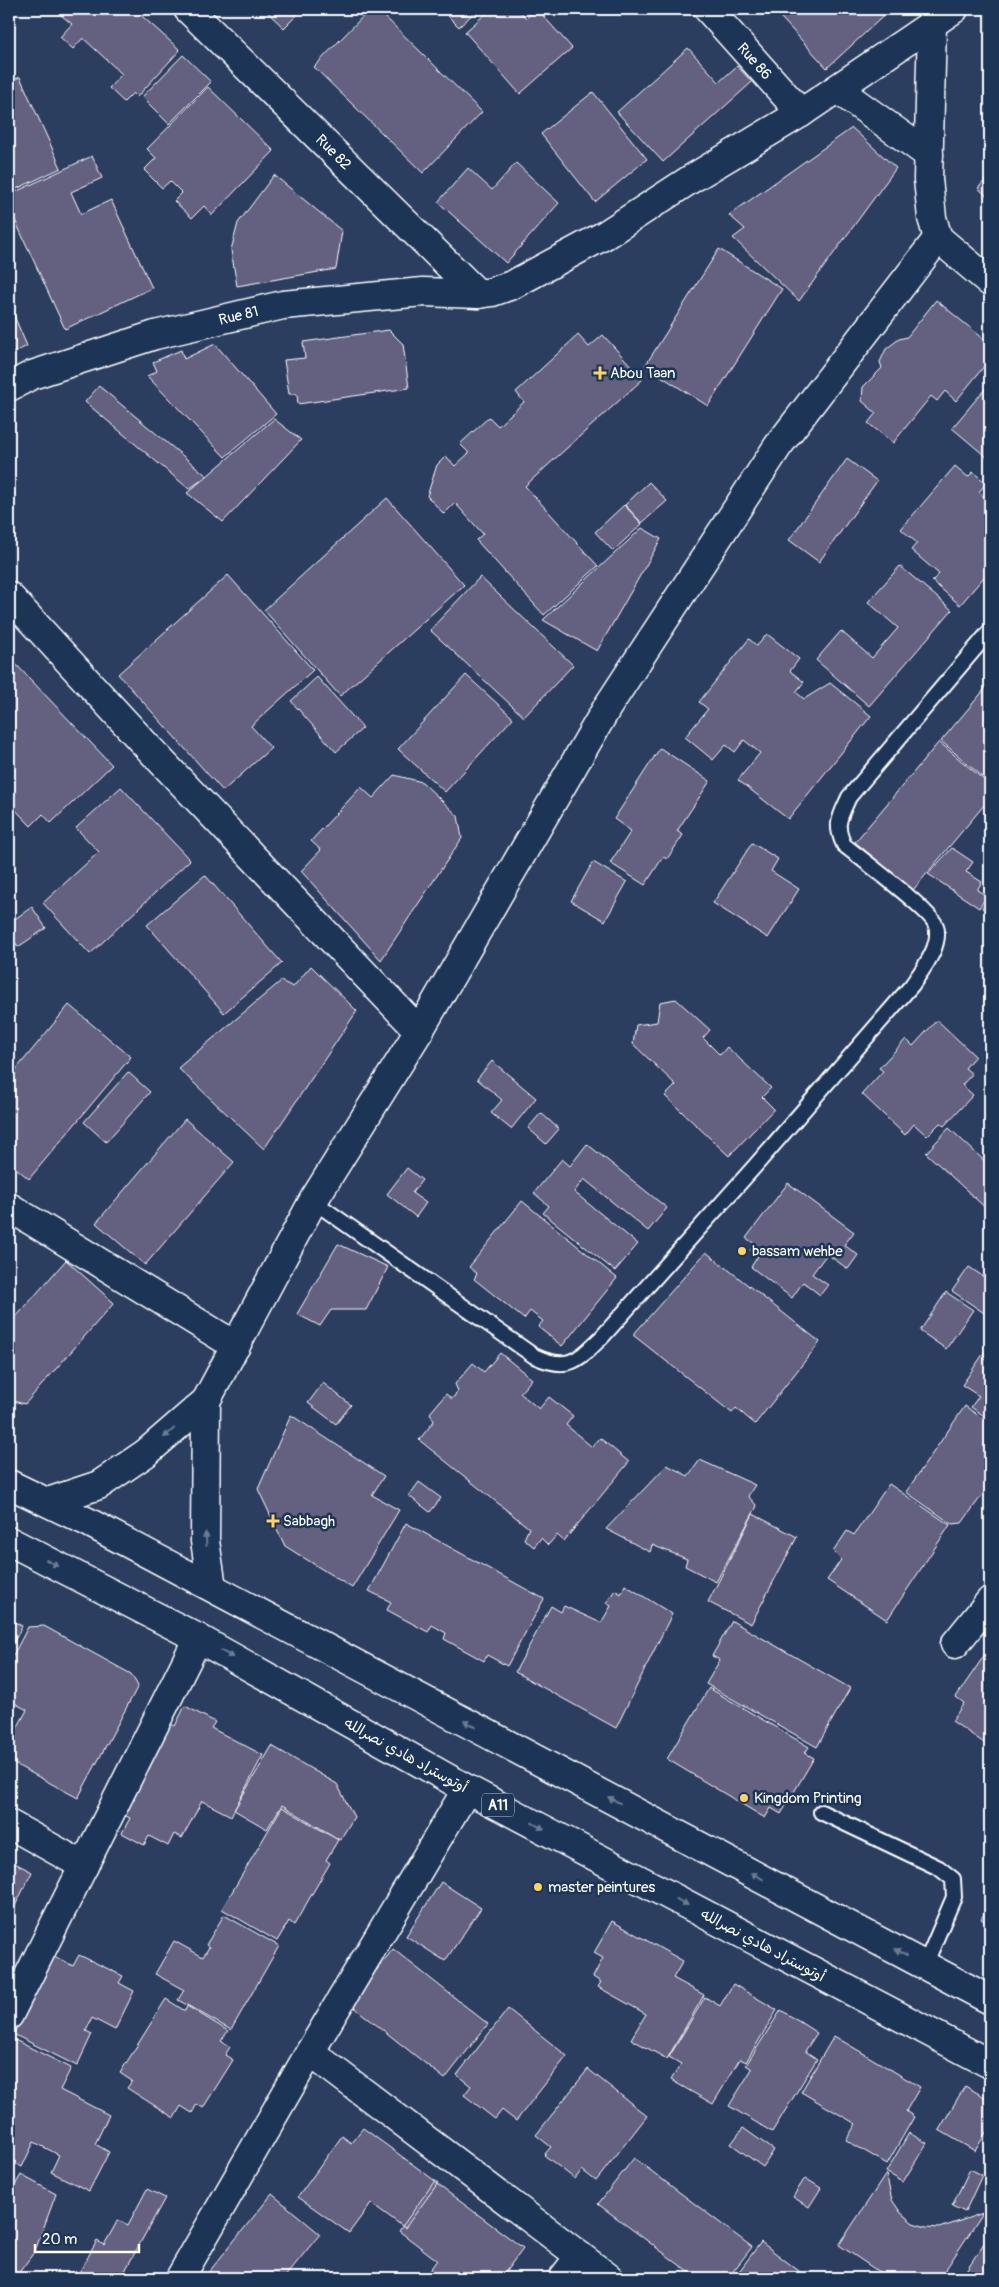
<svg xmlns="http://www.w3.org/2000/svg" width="999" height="2287" font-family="Pangolin,'Playpen Sans Arabic',sans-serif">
<rect width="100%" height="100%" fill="#2b3e5f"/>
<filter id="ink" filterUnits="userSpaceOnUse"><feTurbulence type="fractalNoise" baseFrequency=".02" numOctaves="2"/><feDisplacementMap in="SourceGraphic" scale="10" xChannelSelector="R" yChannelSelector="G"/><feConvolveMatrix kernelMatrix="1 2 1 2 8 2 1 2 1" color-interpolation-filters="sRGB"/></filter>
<g filter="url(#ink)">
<path fill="#636080" stroke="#fff" d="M67,9H134L180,50L137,97L133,93L124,102L109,88L122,74L83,38L73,49L60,37L72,24L61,15Z
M264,9H303L284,28Z
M370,9H377L482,112L423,173L314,67Z
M441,9H478L459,27Z
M491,9H518L526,18L537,9L572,48L520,94L465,32Z
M773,9H891L827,68Z
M688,48L719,82L737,66L752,82L663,162L617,112Z
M183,55L211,82L169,124L142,97Z
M20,77L61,168L14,190L9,177V82Z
M208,87L274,151L212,215L204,206L192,218L174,201L182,193L170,181L162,188L144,170L156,158L147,149Z
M593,92L647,159L595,202L541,134Z
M852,128L896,168L799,301L733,238L745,229L729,215Z
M92,156L102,178L71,192L81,214L111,200L152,288L65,329L9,207V195Z
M516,163L559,203L506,263L438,202L468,168L492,190Z
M274,175L342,231L336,269L237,286L231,250L238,223Z
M990,175V199L978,188Z
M719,249L782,289L708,406L645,366Z
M936,300L990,344V359L956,401L945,391L937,401L931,396L893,443L868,423L876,413L862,401L863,387L882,368L880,362L886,349L899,339L907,337Z
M9,304L27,346L9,355Z
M389,330L403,344L409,388L298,404L297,394H289L284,360L305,358L303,342Z
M578,335L589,347L603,335L643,379L525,486L598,566L544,615L476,540L483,534L455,503L444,514L427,496L437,465L446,456L455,466L469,453L460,444L489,417L498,426L524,402L516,392Z
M215,344L276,414L225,457L147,376L157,371L153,362L181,350L184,359Z
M990,383V460L952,428Z
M99,386L207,476L189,489L85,402Z
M274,419L301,440L223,522L187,493Z
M847,459L877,481L819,562L789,540Z
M955,466L968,477L973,472L986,483L979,492L990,502V543L986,548L990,552V570L960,605L932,581L939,574L911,550L917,543L901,529Z
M649,482L667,501L642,523L625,505Z
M387,498L464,585L340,696L264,610Z
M624,505L642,524L613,551L595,532Z
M642,528L661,539L597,651L543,620Z
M900,566L952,610L869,706L816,660L841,631L872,658L898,628L868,602Z
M228,575L313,670L251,726L271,748L223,791L118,674Z
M480,577L573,665L524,717L430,630Z
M767,634L799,659L790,671L804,682L796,692L804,699L830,683L871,716L788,819L738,780L760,753L744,740L735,752L726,745L713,760L685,737L708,709L699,702L749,639L757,646Z
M9,657L112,765L51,823L43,814L31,826L9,803Z
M466,675L513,718L445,792L398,749Z
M317,677L363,728L336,752L291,701Z
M990,683V783L941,741Z
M939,742L990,785V798L913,890L855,842Z
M660,748L710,781L677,831L683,835L667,859L663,857L645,885L610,863L631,831L614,819Z
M394,775L422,782L458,816L462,838L381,960L301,871L321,850L311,841L361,787L373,798Z
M121,787L190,860L90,954L43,903L99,852L76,828Z
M752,843L778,859L771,871L799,889L768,938L713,903Z
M952,848L973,862L966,872L982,882L977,890L987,896L979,908L928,874Z
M593,862L627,882L605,921L571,901Z
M205,875L282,963L224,1013L147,925Z
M990,896V913L982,908Z
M32,907L46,928L18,947L9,932V923Z
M311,966L357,1011L264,1149L178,1068L281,981L293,987Z
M676,999L710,1030L703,1038L720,1055L727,1047L771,1088L762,1097L774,1109L729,1156L665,1096L676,1085L633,1044L636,1025L657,1022L660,1002Z
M69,1005L131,1057L29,1179L9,1162V1078Z
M937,1020L975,1056L965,1068L972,1074L962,1085L973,1095L944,1126L940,1123L927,1136L914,1124L905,1135L862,1094L883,1071L879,1068L906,1039L913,1046Z
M492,1061L536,1098L511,1129L491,1113L502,1100L477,1079Z
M128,1072L150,1092L106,1142L84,1122Z
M541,1113L559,1129L546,1144L528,1128Z
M185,1119L234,1162L145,1265L96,1223Z
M949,1128L990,1166V1212L926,1153Z
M587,1144L667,1208L648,1231L584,1179L574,1192L638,1244L615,1271L543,1213L549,1206L534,1193L562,1159L570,1166Z
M407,1168L422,1180L412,1193L426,1203L416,1217L387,1194Z
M788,1183L854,1232L844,1245L858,1255L848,1269L827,1254L812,1274L828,1285L820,1295L803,1282L792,1298L751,1267L758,1256L750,1250L755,1244L746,1238Z
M522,1201L617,1278L562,1346L538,1327L543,1321L530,1311L524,1319L474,1279L477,1274L469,1267Z
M338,1244L388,1267L366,1310H331L320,1326L297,1314Z
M706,1252L820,1342L755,1424L736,1408L732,1413L633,1335Z
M66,1260L114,1303L25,1404L9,1400V1325Z
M969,1267L990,1281V1317L952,1291Z
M946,1292L973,1310L946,1349L920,1331Z
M990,1344V1420L971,1407L979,1396L962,1385Z
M500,1353L532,1379L520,1393L539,1409L549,1397L573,1416L566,1425L592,1447L600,1438L629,1462L564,1541L557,1535L548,1545L541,1538L534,1547L524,1539L529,1528L419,1440L434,1421L430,1413L446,1394L452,1399L458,1391L455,1384L473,1363L484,1372Z
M323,1383L351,1405L336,1424L308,1403Z
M965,1406L990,1424V1484L962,1523L952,1524L906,1492Z
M291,1415L384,1476L372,1495L399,1510L352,1588L285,1546L258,1489Z
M700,1460L755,1485L748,1496L757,1506L716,1582L685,1566L687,1559L652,1545L650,1552L606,1529L667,1465L688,1476Z
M419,1482L441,1498L430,1512L409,1496Z
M889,1484L950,1525L887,1620L827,1580L841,1560L833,1552L847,1531L854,1535Z
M753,1514L797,1537L751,1624L708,1602Z
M406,1523L544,1599L507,1666L487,1655L484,1661L444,1639L446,1633L432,1625L428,1632L387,1610L391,1602L369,1591Z
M625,1585L672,1614L616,1728L515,1672L551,1606L561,1612L564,1606L601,1623L611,1606L606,1603L615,1590L621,1594Z
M9,1619L22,1626L9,1652Z
M732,1621L850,1688L817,1747L706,1684L720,1660L712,1656Z
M44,1626L131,1674L138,1686L78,1798L9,1761V1743L27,1710L9,1700V1663L28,1627Z
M990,1647V1747L952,1721L964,1703L956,1697Z
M709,1688L809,1747L805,1753L814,1758L781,1814L771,1808L765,1818L667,1759Z
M185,1706L215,1722L211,1728L263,1755L231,1816L202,1801L182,1838L174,1834L168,1846L149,1836L144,1845L122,1833L130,1818L124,1815L171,1724L175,1726Z
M272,1746L337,1784L354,1817L340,1840L282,1805L267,1829L234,1810Z
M282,1807L338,1840L326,1860L330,1863L294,1925L289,1921L277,1941L222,1909Z
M9,1860L32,1872L9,1918Z
M441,1882L481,1908L445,1961L406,1936Z
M990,1902V1925L981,1919Z
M224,1915L279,1946L231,2030L178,2000L184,1990L155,1974L174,1941L203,1957L209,1947L206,1945Z
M612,1921L683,1961L673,1978L704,1995L667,2059L631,2039L646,2014L598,1987L601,1982L593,1977L603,1958L594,1953Z
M393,1949L488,2024L445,2079L350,2004Z
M52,1955L73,1966L79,1955L123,1976L119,1983L134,1991L115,2030L92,2018L86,2031L92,2034L77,2066L13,2034Z
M733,1984L777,2010L746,2062L740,2059L713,2104L671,2080L681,2064L669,2057L705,1997L720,2006Z
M166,1999L185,2011L187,2006L228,2031L221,2041L230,2047L225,2055L233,2060L203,2108L197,2104L192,2113L181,2106L174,2118L127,2088L132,2081L120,2073Z
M508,2009L567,2056L516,2121L502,2110L495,2119L464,2095L471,2086L457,2075Z
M781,2010L817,2033L805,2051L817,2059L772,2132L729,2106L752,2069L746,2065Z
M834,2036L920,2087L906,2111L914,2117L887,2164L846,2140L856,2124L801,2092Z
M13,2039L71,2068L60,2090L109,2115L95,2144L109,2152L89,2191L51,2172L59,2155L34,2142L22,2167L9,2160V2048Z
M588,2069L647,2116L596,2181L582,2170L575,2179L544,2155L551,2147L536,2135Z
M965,2086L990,2100V2126L975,2151L939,2130Z
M363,2128L438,2183L405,2228L371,2203L349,2233L298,2197L342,2136L351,2143Z
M743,2128L774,2150L763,2167L731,2144Z
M909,2133L927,2143L903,2182L886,2172Z
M634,2158L752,2247L728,2278H697L598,2204Z
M970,2169L982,2175L965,2212L952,2206Z
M886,2174L892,2200L901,2213L913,2223L926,2227L940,2228L983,2213L940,2278H888L839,2245Z
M21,2175L56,2194L35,2251L15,2278H9V2195Z
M805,2178L821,2188L809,2207L793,2197Z
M434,2182L523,2248L501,2278H424L437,2260L399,2231Z
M147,2189L165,2198L121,2278H76L97,2241L104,2245L118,2220L128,2225Z
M272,2194L320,2234L284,2278H204Z
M990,2234V2278H961Z
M761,2242L808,2278H734Z"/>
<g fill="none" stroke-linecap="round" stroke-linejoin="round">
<g stroke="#fff" stroke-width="18">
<path id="lane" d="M313,1201L534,1356C569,1372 578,1360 602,1337L755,1166L912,985C922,970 942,946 936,926C933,912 859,857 844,845C834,824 840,817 849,797L990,631
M821,1812L939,1868L953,1879L954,1897L925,1965"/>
</g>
<g stroke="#fff" stroke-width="31">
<g id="street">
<path id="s1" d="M188,9L478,294"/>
<path id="s2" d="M708,9L801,113"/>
<path d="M932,25L928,179L932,218L938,238L990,282"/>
<path d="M837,89L929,155"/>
<path id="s3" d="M9,387L32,375L155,335L283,305L423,292L478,294L492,292L512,285L605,235L691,179L801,113L954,9"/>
<path d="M9,596L143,742L419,1031"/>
<path d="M9,1207L236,1346"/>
<path d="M206,1401L205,1541L212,1587"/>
<path d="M48,1502L99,1485L146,1453L206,1401L313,1201L419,1031L608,706L778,446L938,238"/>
<path d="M955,1644L990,1601"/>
<path d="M9,1824L84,1866"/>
<path d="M9,2015L198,1638"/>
<path d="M310,2052L609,2278"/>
<path d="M180,2278L310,2052L467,1789"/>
<path d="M563,2278L580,2256"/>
</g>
</g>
<g stroke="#fff" stroke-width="31">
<path id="highway" d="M9,1484L88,1522L990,2000
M9,1541L198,1638L467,1789L990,2064"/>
</g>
<use href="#lane" stroke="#1d3557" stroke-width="14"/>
<use href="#street" stroke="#1d3557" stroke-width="28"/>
<use href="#highway" stroke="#1d3557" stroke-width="28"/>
</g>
<defs><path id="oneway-solid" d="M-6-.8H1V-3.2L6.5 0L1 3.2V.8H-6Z" transform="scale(1.25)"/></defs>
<g fill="#6c7c92">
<use href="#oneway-solid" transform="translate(169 1433) rotate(139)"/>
<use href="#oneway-solid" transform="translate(206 1539) rotate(-94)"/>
<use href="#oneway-solid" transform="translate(52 1563) rotate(27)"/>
<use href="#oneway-solid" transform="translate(227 1654) rotate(29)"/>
<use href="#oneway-solid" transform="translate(470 1724) rotate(-152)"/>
<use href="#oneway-solid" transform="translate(614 1800) rotate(-152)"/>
<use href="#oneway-solid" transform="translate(538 1826) rotate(28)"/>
<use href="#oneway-solid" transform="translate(757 1876) rotate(-152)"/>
<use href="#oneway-solid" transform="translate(682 1902) rotate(28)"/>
<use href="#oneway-solid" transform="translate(901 1952) rotate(-152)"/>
</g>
</g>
<g fill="#ffd166" stroke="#1d3557" stroke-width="2">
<path d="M597.5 365.5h5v5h5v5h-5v5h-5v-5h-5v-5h5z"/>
<circle cx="742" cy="1251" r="5"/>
<path d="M270.5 1513.5h5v5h5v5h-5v5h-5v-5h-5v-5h5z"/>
<circle cx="744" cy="1798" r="5"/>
<circle cx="538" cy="1887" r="5"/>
</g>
<g text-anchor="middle" stroke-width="5" stroke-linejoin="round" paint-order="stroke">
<rect fill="#1d3557" stroke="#bbc2cd" stroke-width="1" x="482" y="1793.5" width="32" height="23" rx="4"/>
<g font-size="14" font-weight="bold" fill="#fff">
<text x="498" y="1810">A11</text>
</g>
<g font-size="15" fill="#fff" stroke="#1d3557">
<text dy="5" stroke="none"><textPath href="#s2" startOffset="70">Rue 86</textPath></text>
<text dy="5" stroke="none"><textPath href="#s1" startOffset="204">Rue 82</textPath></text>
<text dy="5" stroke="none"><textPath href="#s3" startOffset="241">Rue 81</textPath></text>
<text transform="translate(406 1755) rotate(29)" y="5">أوتوستراد هادي نصرالله</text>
<text transform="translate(763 1945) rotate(28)" y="5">أوتوستراد هادي نصرالله</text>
</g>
<g font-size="15" fill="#fff" stroke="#1d3557" text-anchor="start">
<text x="610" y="378">Abou Taan</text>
<text x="752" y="1256">bassam wehbe</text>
<text x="283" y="1526">Sabbagh</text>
<text x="754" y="1803">Kingdom Printing</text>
<text x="548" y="1892">master peintures</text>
</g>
</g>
<rect width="999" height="2287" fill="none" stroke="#1d3557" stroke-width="30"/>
<rect x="15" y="15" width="969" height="2257" fill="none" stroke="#fff" stroke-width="2" filter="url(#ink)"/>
<path d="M35 2244v8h104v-8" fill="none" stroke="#ffffff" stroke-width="2.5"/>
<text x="42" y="2244" font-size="15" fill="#ffffff" stroke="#1d3557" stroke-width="4" paint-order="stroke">20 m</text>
</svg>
